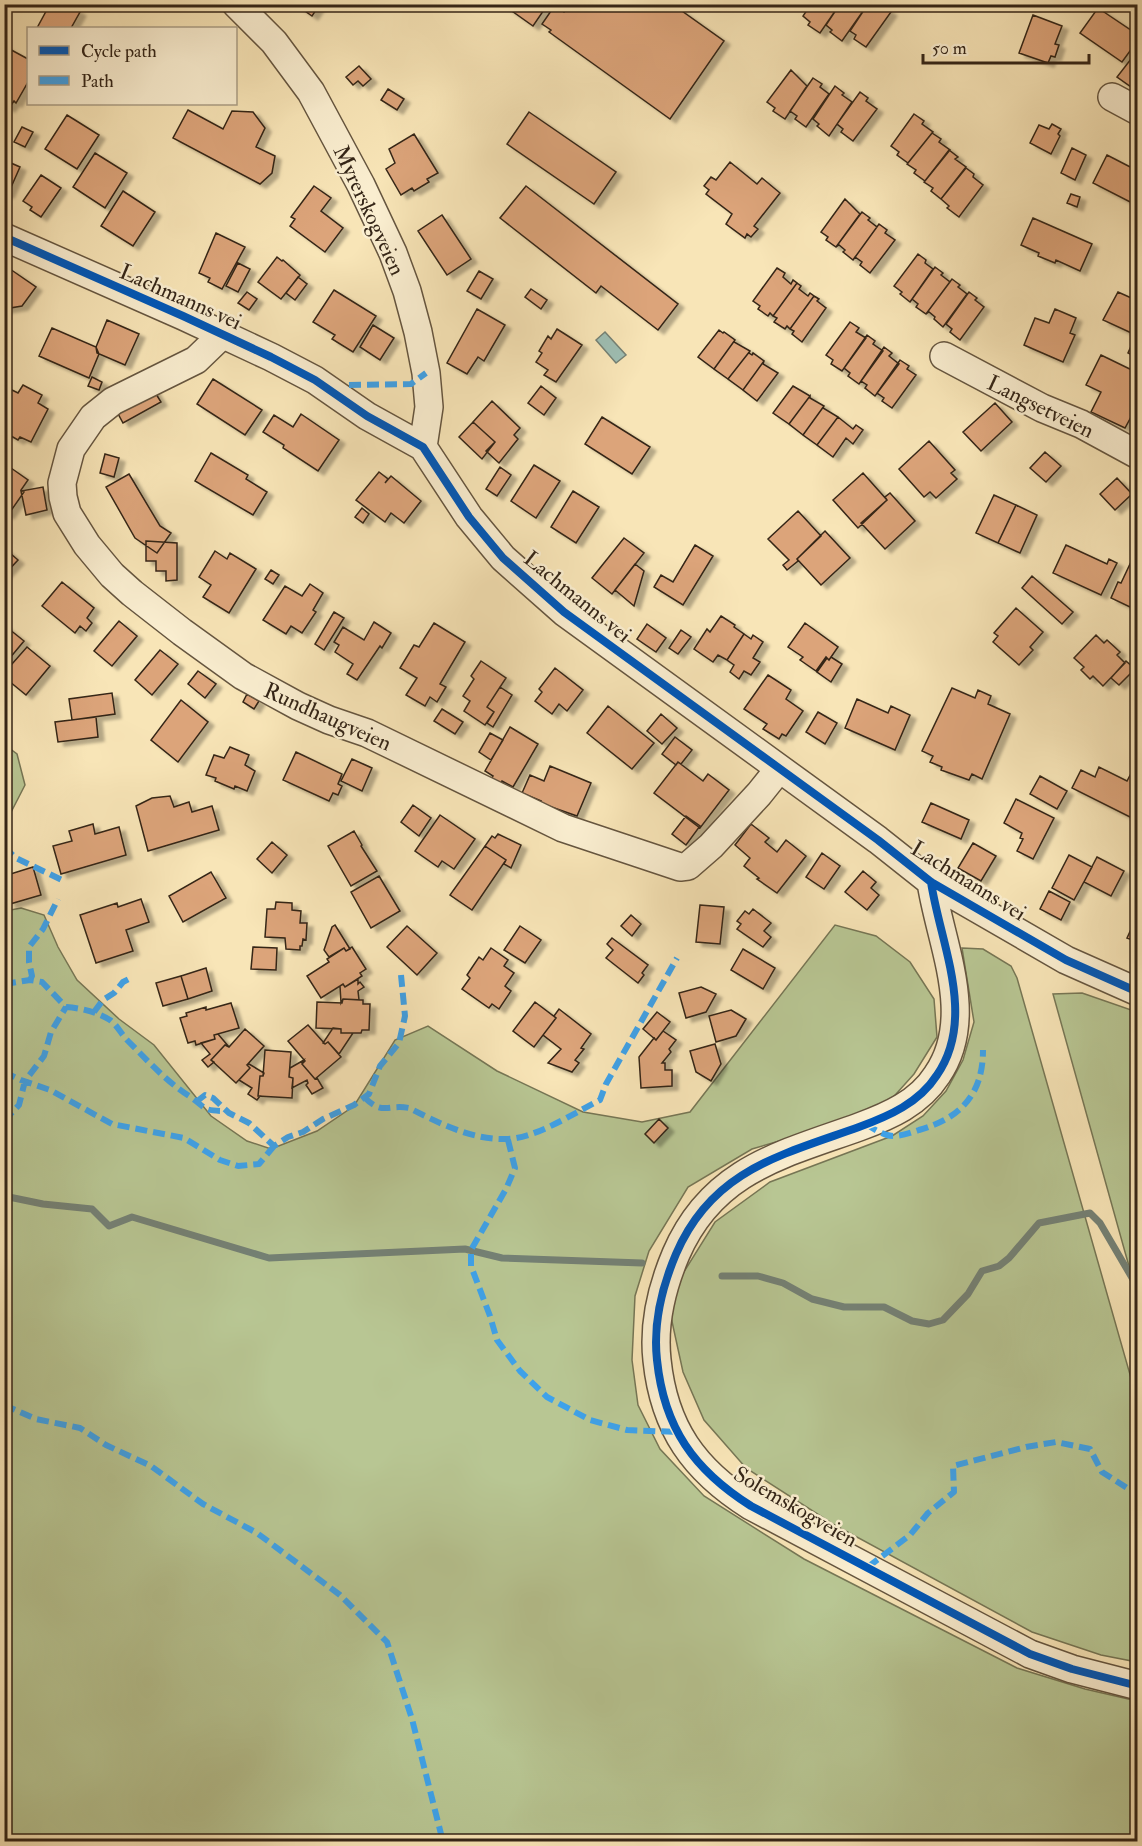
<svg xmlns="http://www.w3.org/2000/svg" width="1142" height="1846" font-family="'IM FELL Double Pica',serif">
<defs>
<filter id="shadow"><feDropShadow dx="6" dy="4" stdDeviation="1.5" flood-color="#0004"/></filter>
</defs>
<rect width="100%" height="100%" fill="#f8e5b7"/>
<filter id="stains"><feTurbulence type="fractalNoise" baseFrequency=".00333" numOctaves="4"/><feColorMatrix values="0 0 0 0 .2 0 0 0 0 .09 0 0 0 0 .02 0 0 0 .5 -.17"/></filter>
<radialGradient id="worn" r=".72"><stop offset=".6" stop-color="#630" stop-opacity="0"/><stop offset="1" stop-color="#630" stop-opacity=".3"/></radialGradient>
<path fill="#b8c693" stroke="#767655" stroke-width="1.5" d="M5,745L17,754L25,785L5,824Z
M21,908L44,915L58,947L77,980L119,1019L154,1045L211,1116L247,1141L271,1149L317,1131L354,1106L395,1040L428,1026L497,1071L583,1112L642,1122L690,1112L835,925L876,936L910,962L934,999L937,1037L914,1074L888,1103L848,1121L752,1149L688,1187L649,1251L635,1296L632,1360L638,1405L660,1449L704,1496L804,1559L1017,1668L1085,1689L1137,1701V1841L5,1842V911Z
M962,948L983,949L1011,966L1017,978L1137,1399V1662L1101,1655L1032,1632L833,1524L746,1468L704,1420L683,1372L671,1317L677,1283L715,1222L770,1182L892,1136L923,1116L946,1091L963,1060L974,1022Z
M1082,993L1137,1012V1295L1053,994Z"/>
<path fill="#9ebeb3" stroke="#748175" stroke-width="1.5" d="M605,332L626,355L616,363L596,340Z"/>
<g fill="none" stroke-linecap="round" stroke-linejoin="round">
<path stroke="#748175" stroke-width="7" d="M4,1196L43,1204L92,1209L109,1226L132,1217L269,1258L465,1249L502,1258L642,1263
M722,1276H758L783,1283L812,1299L844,1307H884L912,1321L929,1324L943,1320L968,1294L982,1271L999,1266L1009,1258L1039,1223L1090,1213L1100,1223L1138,1288"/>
</g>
<path fill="#dca47a" stroke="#342517" stroke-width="1.5" filter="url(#shadow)" d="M50,4H66L80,12L71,28H37Z
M295,4H320L312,16Z
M502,4H548L533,26Z
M548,4H553L564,12L567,8L561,4H672L724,41L670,119L549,32L551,30L542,24L551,11L545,8Z
M811,4H840L820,33L808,25L810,22L803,16Z
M840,4H868L842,41L830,32L832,30L826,25Z
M868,4H875L880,8L882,6L891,12L866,47L854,39L856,35L850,31Z
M1098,8L1138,35V40L1122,62L1080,33Z
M1033,15L1062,26L1055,44L1059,45L1055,57L1051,56L1048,63L1019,53Z
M4,46L28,59V82L16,103L14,101L9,108L4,105Z
M1131,59L1138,64V85L1134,89L1117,77Z
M359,66L371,79L363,86L358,81L353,85L346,77Z
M791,70L807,86L785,119L773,111L775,108L767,102Z
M813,78L822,84L820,87L829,94L806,127L795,119L797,116L790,111Z
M835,86L844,93L842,95L852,102L829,136L817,126L819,124L813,119Z
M388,89L404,99L397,110L381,100Z
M860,92L868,98L866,101L877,109L853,141L841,132L843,129L837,124Z
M188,110L223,129L232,111L253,112L265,128L256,147L275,156L272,173L260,184L173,138Z
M529,112L616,172L594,204L507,144Z
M914,114L924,121L922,124L933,132L908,163L897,155L899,152L891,146Z
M67,115L99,135L77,169L45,149Z
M1052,124L1061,129L1058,134L1060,136L1051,154L1030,143L1039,125L1049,129Z
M22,127L33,132L25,147L14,142Z
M932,133L941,139L939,142L950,150L925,181L914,173L916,170L907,164Z
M414,134L438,173L427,179L429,182L414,191L412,188L401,195L386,169L395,163L389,149Z
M1072,148L1086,155L1075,180L1061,173Z
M949,150L958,157L955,159L966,167L941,199L931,191L933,188L924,182Z
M95,153L127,173L105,208L73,187Z
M1107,155L1138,171V206L1093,183Z
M4,160L20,167L8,194L4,193Z
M730,162L757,184L762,178L780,193L754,226L758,229L751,237L747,234L745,238L726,224L732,214L706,194L709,190L704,186L711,177L716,180Z
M966,168L974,174L973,177L983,185L959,217L947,208L949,206L941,199Z
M41,175L61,188L41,217L30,210L32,207L23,201Z
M314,186L331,198L321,211L343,228L325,252L290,226L295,219L291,217Z
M526,186L678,304L658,330L601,286L596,293L500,218Z
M123,191L155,212L133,246L101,226Z
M1071,194L1080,197L1077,207L1067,203Z
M845,199L860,214L836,247L826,240L828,237L821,232Z
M862,212L870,218L868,220L877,227L853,260L843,252L845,250L839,245L836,247Z
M442,215L471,259L447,275L418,231Z
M1033,218L1092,244L1080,271L1056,260L1055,263L1038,256L1039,253L1021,245Z
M879,224L887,230L885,233L895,240L870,273L860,265L862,262L855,257L853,260Z
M216,233L245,247L222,289L208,282L210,278L199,273Z
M918,254L926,260L925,263L933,269L910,302L900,294L902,292L894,286Z
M277,257L282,261L283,260L300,275L281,299L258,282Z
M238,263L250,269L238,292L226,286Z
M935,267L943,273L941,275L950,282L926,314L916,307L918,304L912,299L910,302Z
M777,268L785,273L783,277L791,284L793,280L797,283L773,316L770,313L768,316L758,309L760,306L753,301Z
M10,269L36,287L22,306L4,309V277Z
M479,271L493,279L481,299L467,291Z
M298,277L307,284L295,300L286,293Z
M952,279L960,285L958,287L967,294L943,327L934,319L935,317L929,312L926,314Z
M797,283L801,286L799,289L808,296L810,293L814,296L790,329L787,326L785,329L774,322L777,318L773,316Z
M531,289L547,300L541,309L525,297Z
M334,290L376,316L353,352L332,339L335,335L313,322Z
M247,292L257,299L249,310L238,303Z
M969,292L977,298L975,300L984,307L960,340L950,332L952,329L946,324Z
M1118,292L1138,301V336L1103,320Z
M814,296L819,299L817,301L826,308L802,342L792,334L794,331L790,329Z
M477,309L505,325L484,361L478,357L467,374L447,363Z
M1055,309L1076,318L1070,333L1075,335L1063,362L1024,345L1035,318L1049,323Z
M107,320L139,334L125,365L97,353L96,347Z
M850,322L859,328L856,332L866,338L842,371L831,364L833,360L826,355Z
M373,325L394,338L380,360L360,347Z
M52,328L96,347L99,354L89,378L39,356Z
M557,329L582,345L556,382L544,375L548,370L536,362L542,353L539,351L548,336L551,339Z
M719,330L723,333L724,332L735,340L714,369L698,357Z
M867,335L875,341L873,344L883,351L859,384L848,376L850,373L844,368Z
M735,340L734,342L750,351L728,379L714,369Z
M1133,342L1138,344V358L1128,353Z
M884,347L892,353L889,356L899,364L875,396L865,388L867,385L861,381Z
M750,351L749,353L752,355L753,353L764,361L743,390L728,379Z
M1101,355L1138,373V404L1125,428L1091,412L1101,392L1086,385Z
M900,360L909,366L907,369L916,375L892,408L882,401L884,398L877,393Z
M764,361L763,364L778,373L757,401L743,390Z
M92,377L102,382L99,390L88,386Z
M213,379L262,410L245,435L197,404Z
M23,385L42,395L38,403L48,409L31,442L20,437L18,440L4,432V394L8,388L18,393Z
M541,386L556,398L544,415L528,403Z
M793,386L810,396L789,424L773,413Z
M153,389L161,402L123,423L116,410Z
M810,396V398L824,406L803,435L789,424Z
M492,401L520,428L514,435L518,439L499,463L486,451L495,442L473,422Z
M995,403L1012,422L981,451L963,432Z
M824,406L823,408L838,417L817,445L803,435Z
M301,414L339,440L318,471L283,448L284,445L263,432L274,415L293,427Z
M602,417L650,447L632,474L585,444Z
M838,417L853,429L856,425L863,430L853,444L846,438L833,457L817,445Z
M473,422L495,442L482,459L459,437Z
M929,441L955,470L951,473L957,479L936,498L930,492L924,497L899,469Z
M1045,452L1061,466L1046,482L1030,468Z
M211,453L248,475L246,479L267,492L253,515L195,481Z
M105,454L119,458L114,477L100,473Z
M534,465L560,481L536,518L511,501Z
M500,467L511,475L497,496L486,489Z
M11,468L28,480L21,490L24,492L8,515L4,512V477Z
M379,472L388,479L385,483L391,476L421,501L404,523L391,513L385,522L356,500Z
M863,473L887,500L858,528L833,500Z
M129,474L160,526L171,533L157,553L135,538L106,487Z
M1117,478L1132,494L1115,510L1100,494Z
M43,487L47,510L26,515L21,491Z
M573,491L599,507L576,543L551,527Z
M890,493L915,521L885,549L861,523L887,500L885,497Z
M994,495L1016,505L998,543L976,533Z
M1016,505L1037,515L1020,553L998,543Z
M362,508L369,514L363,523L355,517Z
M798,511L821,536L797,559L798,561L787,570L783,565L789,560L768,539Z
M825,531L850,558L821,585L797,559Z
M624,538L644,553L612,594L592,578Z
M146,541L177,543V580L166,581V571H156V561H146Z
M695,545L713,556L683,605L654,587L661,575L673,582Z
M1066,545L1107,564L1109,559L1117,563L1101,595L1053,573Z
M1138,547V599L1135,597L1130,607L1111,598L1118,582L1121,583Z
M4,548L18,560L4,575Z
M215,551L227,559L230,553L256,569L229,613L203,597L211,585L199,577Z
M635,564L644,571L634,606L615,590Z
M271,570L279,575L273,584L265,579Z
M1032,576L1073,612L1062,624L1022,588Z
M62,582L94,608L87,618L92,623L86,631L80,626L75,633L42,606Z
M310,584L323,593L313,610L316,612L302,633L291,626L286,634L263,620L285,586L302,596Z
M1016,608L1043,632L1030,647L1033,650L1019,665L993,642L998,636L994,633Z
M334,612L344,618L324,650L315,644Z
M721,616L735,625L734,627L744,634L727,660L718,655L713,662L694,649L707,629L710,632Z
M119,621L137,636L112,666L94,651Z
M374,622L391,633L382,648L380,646L357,680L347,674L353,664L335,652L339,645L334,642L343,627L364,640Z
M434,623L465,642L440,684L446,687L437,702L430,697L425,706L406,695L417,678L400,668L414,645L419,647Z
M805,623L838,647L829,660L826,657L816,671L800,660L803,657L788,647Z
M647,624L666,638L656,652L637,639Z
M4,625L24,641L4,665Z
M681,630L691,637L678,654L669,648Z
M744,634L751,639L753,635L763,642L753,658L760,662L751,675L744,671L739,679L730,672L734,665L727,660Z
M1096,635L1104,643L1107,640L1120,652L1117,655L1125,663L1103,686L1093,676L1090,679L1081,670L1084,667L1074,658Z
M27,647L50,666L26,695L4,677V673Z
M160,650L178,664L152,695L135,680Z
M831,657L842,664L831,682L817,672L827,658L829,660Z
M481,661L506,678L487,707L494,712L485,725L464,711L470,701L463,696L474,679L471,676Z
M1126,661L1135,669L1119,685L1111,678Z
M555,668L583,690L567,711L559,704L552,714L535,701L542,692L539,689Z
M198,671L216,684L205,698L188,684Z
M768,675L791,690L786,699L803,711L786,736L782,734L779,739L763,729L767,724L744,709Z
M500,687L512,695L493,727L487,723L494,712L487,707Z
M952,688L975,698L978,690L991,696L988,704L1010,714L982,779L972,774L969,780L941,770L942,767L930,762L933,756L922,751Z
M112,693L115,714L72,720L69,699Z
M247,694L259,701L254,709L243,702Z
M857,699L888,713L891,706L910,715L895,750L845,728Z
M181,700L208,722L178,762L151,740Z
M608,706L654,743L632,769L587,733Z
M442,709L463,722L455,734L434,721Z
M818,712L837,723L825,744L806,732Z
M661,714L677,728L662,744L647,731Z
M96,717L98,737L58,742L55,722Z
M510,727L538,744L513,787L502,781L500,784L491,779L493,776L485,771Z
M490,733L503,740L491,760L479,752Z
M675,737L692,750L681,764L678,762L676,765L662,754Z
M230,747L249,755L245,765L255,771L247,791L235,786L234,789L215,781L216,778L206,775L214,755L224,758Z
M296,752L342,774L338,784L342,786L338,795L333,793L329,801L283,780Z
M352,759L372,768L362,791L341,781Z
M678,762L703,781L708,774L729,790L700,828L654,793Z
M550,766L591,783L577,816L540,803L541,801L522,793L530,775L544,781Z
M1135,766L1138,767V821L1072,788L1081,770L1095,777L1099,767L1127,781Z
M1040,776L1067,791L1057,809L1030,794Z
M170,796L174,807L189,802L192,812L212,806L219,830L148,851L136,806L152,798Z
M1016,799L1054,818L1033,859L1017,851L1023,839L1020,838L1022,833L1004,823Z
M931,803L969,820L961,839L922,822Z
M413,805L431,818L419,836L401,822Z
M440,815L475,839L454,869L442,861L438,867L415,851Z
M686,816L700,826L686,845L672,834Z
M93,824L95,834L119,827L126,855L61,874L53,846L72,841L69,831Z
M751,824L769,838L765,842L777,852L786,840L806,856L777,893L757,879L759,878L744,866L750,858L735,845Z
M354,831L362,845L361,846L377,871L351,886L328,846Z
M498,834L521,845L511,868L504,864L506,860L485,846L492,836L495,838Z
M272,842L287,855L272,873L257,859Z
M973,843L996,856L981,881L958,868Z
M485,846L506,860L472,910L450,895Z
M822,853L840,866L824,889L806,877Z
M1069,855L1092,867L1074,900L1052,888Z
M1097,857L1124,871L1111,896L1084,882Z
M33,867L41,895L10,904L4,886V876Z
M863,871L876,882L871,888L879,895L867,910L845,892Z
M211,872L226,898L183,922L169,896Z
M379,876L400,911L371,928L351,892Z
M1049,891L1070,902L1061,920L1040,909Z
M141,899L149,922L126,930L133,951L96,963L80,915L117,903L118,907Z
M276,902L292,903V910L301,911L300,923H307L306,940L303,939L302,946H300V950L286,949L285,938L265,937L267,909H275Z
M700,905L724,907L720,944L696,942Z
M753,909L771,923L764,931L771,937L763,947L737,929L741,924L737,921L745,911L749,914Z
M1138,914V942L1127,938Z
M631,915L641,924L632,936L621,926Z
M335,925L350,949L346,951L344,948L329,957L324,950L332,927Z
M407,926L437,953L417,975L387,947Z
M520,926L541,940L525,963L504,950Z
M612,938L648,965L642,973L644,975L638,983L606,958L613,950L607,944Z
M253,947L277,948L276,970L251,969Z
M352,947L366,969L360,973L362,976L345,987L343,984L321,998L307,976L329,962L327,959L344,948L346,951Z
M491,948L508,960L504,966L514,973L505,986L511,991L499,1009L492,1004L489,1008L462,989L470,978L467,975L479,957L483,960Z
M743,949L775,968L763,989L731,970Z
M206,968L212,991L188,999L181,976Z
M181,976L188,999L163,1006L156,983Z
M358,979V984L360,982L364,987L358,991L359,1000L343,999L341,1003L340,986L343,984L345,987Z
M701,987L716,994L706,1012L686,1018L679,993Z
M343,999L363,1000V1004H370L369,1030H362L361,1033H341V1029L316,1028L317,1002L342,1003Z
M535,1002L556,1018L534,1047L513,1031Z
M231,1003L239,1028L214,1035L215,1039L196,1045L195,1041L188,1043L180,1018L187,1016L186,1013L206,1007V1010Z
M559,1009L591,1034L581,1048L584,1049L575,1060L579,1063L572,1072L548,1063L561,1049L543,1035L556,1018L554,1016Z
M731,1010L746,1019L736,1036L716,1042L709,1016Z
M657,1012L670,1022L656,1040L643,1029Z
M308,1025L325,1044L328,1042L341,1057L315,1079L302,1064L305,1061L288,1041Z
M333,1028L341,1029V1033H353L339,1054L328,1042L325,1044L323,1043Z
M245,1029L264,1046L247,1065L250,1068L236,1083L211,1060L225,1045L229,1047Z
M663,1031L676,1040L669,1049L671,1052L662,1063H665V1070H672V1086L641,1088L639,1057L654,1038L656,1040Z
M218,1034L229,1047L225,1045L211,1060L214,1062L208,1067L202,1060L210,1054L201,1043L215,1039L214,1035Z
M715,1044L721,1064L711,1081L696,1072L690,1051Z
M265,1050L291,1052L289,1077L293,1078L292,1098L258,1096L260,1076H263Z
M304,1060L302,1064L315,1079L317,1078L323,1088L312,1094L306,1085L308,1083L307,1080L292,1088L293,1078L289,1077L290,1068Z
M249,1064L264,1073L263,1076H260L258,1096H260L257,1100L248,1094L252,1088L239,1080L250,1068L247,1065Z
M659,1119L668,1128L654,1143L645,1134Z"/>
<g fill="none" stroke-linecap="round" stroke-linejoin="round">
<g stroke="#65553f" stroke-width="30">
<path id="minor" d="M236,4L274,42L311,92L361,185L393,253L407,291L418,332L426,373L429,407L423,447
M1112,97L1138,111
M4,237L183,316L271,357L315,380L367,416L423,447L469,517L503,558L564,612L878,840L931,882L1066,960L1138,992
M223,334L196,360L113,401L93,417L71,449L62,483L63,497L67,513L87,545L112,575L132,593L182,632L243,676L298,706L329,720L367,733L563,828L680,867L688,866L711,846L759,794L779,769
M944,356L1042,408L1081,424L1138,455
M931,882C940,943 977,1017 937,1075C919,1103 889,1116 859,1127C781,1155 712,1170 676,1254C662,1287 653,1324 657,1360C664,1428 694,1470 751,1506L1030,1654L1072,1669L1138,1686"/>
</g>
<use href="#minor" stroke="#faeed0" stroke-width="27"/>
<path stroke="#3ea2ea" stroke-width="6" stroke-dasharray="12 6" stroke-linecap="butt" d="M349,385L411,384L426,373
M4,847L16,858L64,881
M30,980L32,976L29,962V947L43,929L58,899
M4,984L30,980L42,982L66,1007
M66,1007C81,1008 97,1012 110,1020C117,1025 121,1034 128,1041C148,1061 166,1081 189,1096C207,1108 201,1111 226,1111
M94,1012L103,1000L114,993L123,982L131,978
M4,1072L21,1080L50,1090L112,1124L184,1138L220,1160L238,1166L259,1164L274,1146
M364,1097C383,1116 387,1104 409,1108C439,1123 472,1140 506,1139C535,1139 574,1113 600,1100L606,1084L677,958
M196,1102L205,1095L213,1098L229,1113L249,1123L274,1146L288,1137L303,1132L323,1119L354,1105L369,1094L380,1066L399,1043L405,1016L401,975
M4,1121L19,1105L25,1081L44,1056L51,1032L66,1007
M866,1124C872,1128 880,1133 887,1135C897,1138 910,1133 919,1130C961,1118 983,1094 983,1050
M508,1140L515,1168L506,1189L471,1250V1266L490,1316L497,1340L520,1371L547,1397L590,1420L627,1430L677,1432
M4,1405L36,1419L80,1428L106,1445L151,1466L203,1504L257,1533L340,1595L387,1642L412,1719L443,1842
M868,1567L910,1535L928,1513L954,1492L953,1466L1026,1447L1056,1442L1090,1449L1102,1472L1138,1495"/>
<g stroke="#faeed0" stroke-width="11">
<path id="cycleway" d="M4,237L183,316L271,357L315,380L367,416L423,447L469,517L503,558L564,612L878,840L931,882L1066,960L1138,992
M931,882C940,943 977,1017 937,1075C919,1103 889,1116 859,1127C781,1155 712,1170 676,1254C662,1287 653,1324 657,1360C664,1428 694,1470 751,1506L1030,1654L1072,1669L1138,1686"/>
</g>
<use href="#cycleway" stroke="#0057b8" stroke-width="8"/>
</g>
<g text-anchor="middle" stroke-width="5" stroke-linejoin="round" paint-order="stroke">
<g font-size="22" fill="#342517" stroke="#faeed0">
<text transform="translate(370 210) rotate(65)" y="8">Myrerskogveien</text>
<text transform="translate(181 296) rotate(24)" y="8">Lachmanns vei</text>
<text transform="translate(1041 406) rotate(26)" y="8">Langsetveien</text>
<text transform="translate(578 596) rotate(39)" y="8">Lachmanns vei</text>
<text transform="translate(328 716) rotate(24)" y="8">Rundhaugveien</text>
<text transform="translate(969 880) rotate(32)" y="8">Lachmanns vei</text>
<text transform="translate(796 1506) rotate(30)" y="8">Solemskogveien</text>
</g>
</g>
<rect width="1142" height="1846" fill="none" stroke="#f8e5b7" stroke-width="24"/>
<rect x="6" y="6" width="1130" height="1834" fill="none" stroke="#342517" stroke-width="3"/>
<rect x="12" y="12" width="1118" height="1822" fill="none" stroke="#342517" stroke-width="1.5"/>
<rect x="27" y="27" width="210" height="78" fill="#faeed0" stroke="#ab9e86" stroke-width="1.5"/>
<rect x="39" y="46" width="30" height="9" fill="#0057b8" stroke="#ab9e86" stroke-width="1.5"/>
<text x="81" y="57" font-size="18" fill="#342517">Cycle path</text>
<rect x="39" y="76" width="30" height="9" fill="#3ea2ea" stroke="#ab9e86" stroke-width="1.5"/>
<text x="81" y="87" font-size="18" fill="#342517">Path</text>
<path d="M923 54v9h166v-9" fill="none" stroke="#342517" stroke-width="3"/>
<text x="932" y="54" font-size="18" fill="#342517" stroke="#faeed0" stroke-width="4.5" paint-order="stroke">50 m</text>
<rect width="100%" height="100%" filter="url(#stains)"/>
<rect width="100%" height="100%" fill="url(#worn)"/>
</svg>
